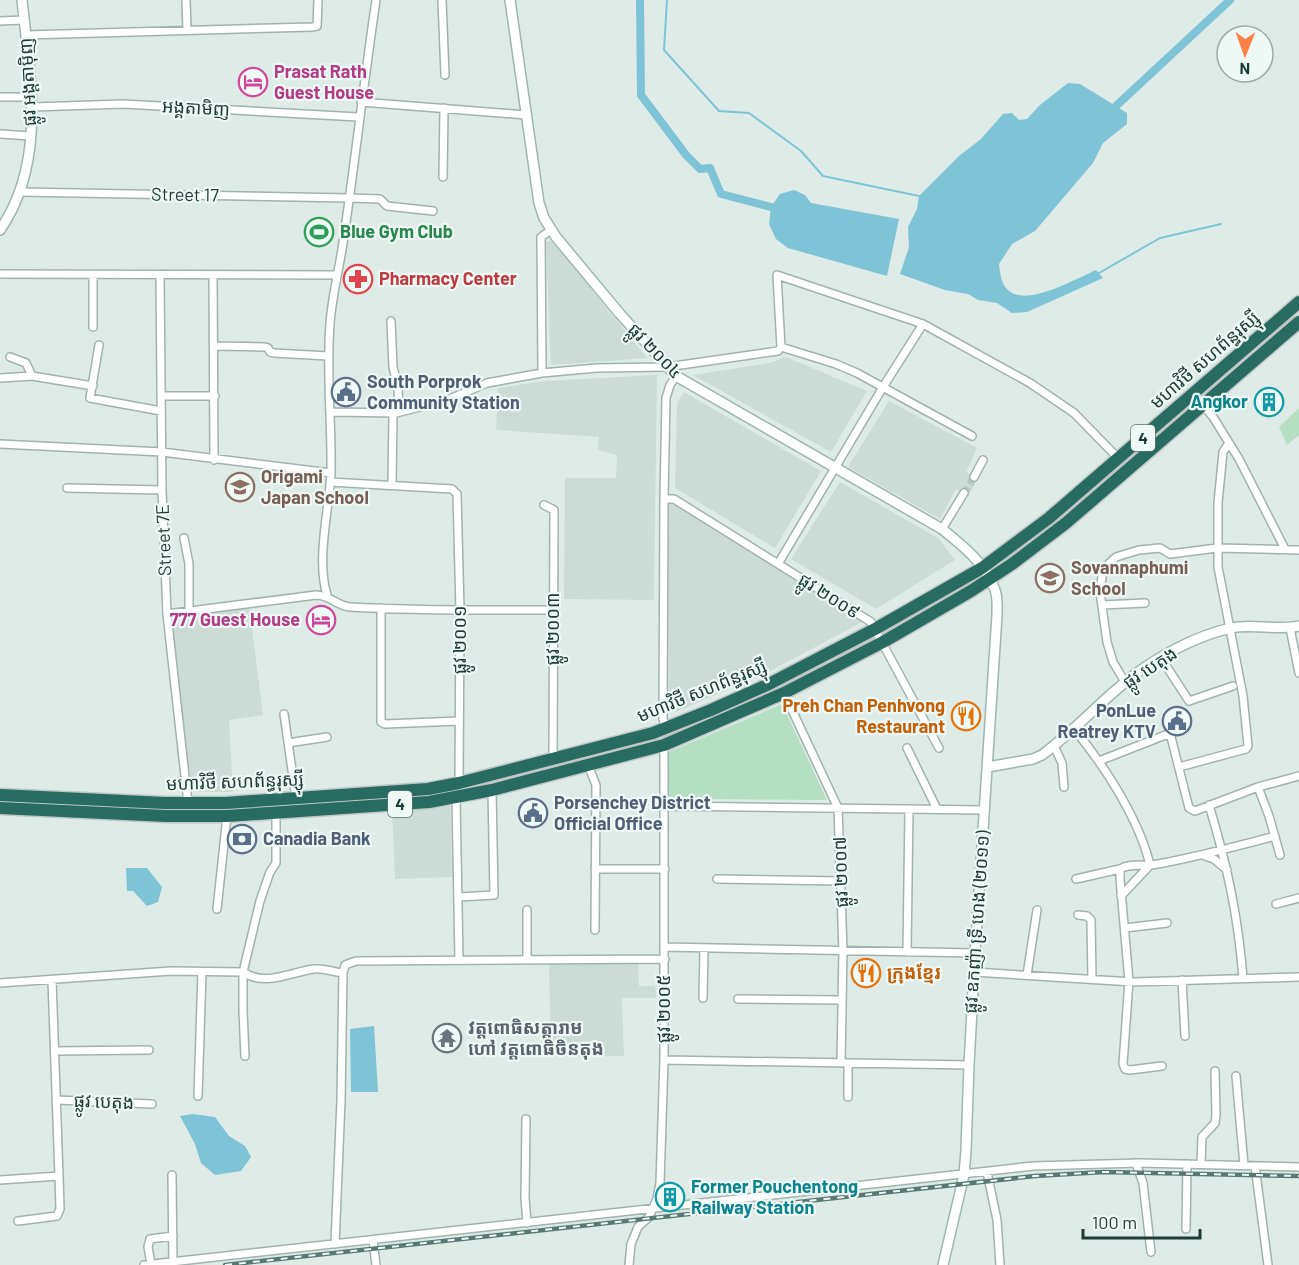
<svg xmlns="http://www.w3.org/2000/svg" width="1299" height="1265" font-family="Barlow,'Noto Sans Khmer',sans-serif">
<rect width="100%" height="100%" fill="#deebe6"/>
<path fill="#ccdbd5" d="M546,241H552L647,358L551,365Z
M786,357L867,391L831,452L693,375L770,363Z
M657,375L654,600L564,599L565,478H616L617,455L598,450L599,437L496,430L498,388L546,381Z
M684,392L821,471L775,548L675,488L677,403Z
M889,401L977,448L966,472L978,479L968,496L956,489L940,519L848,467Z
M840,482L938,538L955,560L876,609L791,559Z
M673,502L864,621L774,669L676,712L669,707L668,503Z
M249,605L263,715L229,720L233,792H188L172,622L178,615Z
M450,805L452,877L395,879L392,810Z
M549,961H638L639,986H655L656,998H622L624,1056L551,1057Z"/>
<path fill="#b4dfc2" d="M1299,408V435L1287,445L1279,427Z
M782,704L827,800L669,799V752Z"/>
<path fill="#7fc3d6" d="M1068,83L1080,84L1127,113V124L1103,143L1093,163L1035,231L1012,244L999,264C1000,273 1001,284 1008,290C1026,308 1077,278 1096,270L1103,278L1027,312L1012,313L997,303L978,300L968,294L945,290L900,274L909,247L908,227L917,209L919,196L959,156L981,139L1003,114L1012,113L1019,120L1027,119L1040,105Z
M794,190L805,195L811,203L899,219L887,276L788,248L776,239L769,224L771,207L780,194Z
M126,868H147L162,887L158,902L147,906L133,891H127Z
M374,1026L378,1092H351L350,1029Z
M193,1114L215,1117L229,1136L245,1146L251,1157L241,1171L215,1175L201,1163L195,1144L180,1116Z"/>
<g fill="none" stroke-linecap="round" stroke-linejoin="round">
<path stroke="#7fc3d6" stroke-width="2" d="M667,0L664,50L719,111L749,113L801,151L823,176L919,196
M1099,273L1160,238L1221,224"/>
<path stroke="#7fc3d6" stroke-width="8" d="M640,0L641,95L686,155L700,169L710,168L721,194L771,207
M1116,106L1230,0"/>
<path stroke="#b8c8c3" stroke-width="7" stroke-dasharray="7 3.5" stroke-linecap="butt" d="M964,493L974,477"/>
<g stroke="#a1b3ae" stroke-width="10">
<path id="street" d="M186,0L187,30
M442,0L445,75
M0,21L24,20
M26,35L312,27L317,26L318,0
M0,97H32
M361,102L526,115
M33,107L123,104L358,117
M0,134L31,136
M443,177L444,108
M21,192L349,198L380,199L387,206L433,211
M0,274L337,275
M160,276L162,490L167,614L188,803
M213,276L214,460
M391,321L393,367L398,388L399,412
M93,327V275
M99,345L90,398L161,411
M214,346L265,347L268,348L270,352L274,353L328,356
M781,347L777,275L923,324L1030,383L1074,413L1119,459
M781,347L836,364L857,373L972,436
M10,357L26,363L32,376
M542,373L541,237L551,230
M0,378L32,376L93,386
M1193,394L1213,417L1239,459L1285,549
M161,396H215
M331,412L396,413L447,400L487,383L542,373L596,368L667,367L778,351L781,347
M0,444L162,452L331,473
M974,477L983,460
M330,482L452,489L457,494L460,610L459,783
M392,485L393,413
M67,488L162,490
M664,499H674L871,622L939,748
M544,505L554,510L553,759
M942,529L964,493
M184,538L189,564V611
M778,564L883,387L923,324
M327,595C316,560 329,510 331,473C332,423 326,373 330,324C332,296 339,270 343,243C355,162 364,81 376,0
M1102,605L1145,603
M381,608V722L385,724L459,721
M167,614L316,595C330,595 337,606 350,607C417,611 485,610 553,610
M1290,628L1299,673
M1161,658L1189,701L1233,686
M1125,682L1113,662L1107,642L1100,592L1103,569L1116,557L1139,550L1160,548L1170,554L1217,548L1299,550
M784,693L838,808L843,951L841,1063
M284,714L296,798
M666,728L663,719L664,499L666,398L670,385L676,376
M1074,729C1104,765 1139,819 1150,865
M288,743L327,737
M1054,746L1062,763L1064,787
M907,748L937,809
M1099,761L1168,734L1171,737L1189,808L1195,811L1258,787L1299,776
M588,765L596,785L595,930
M1179,767L1246,749L1248,746L1243,696L1218,567V503L1223,452L1229,443
M1258,787L1269,816L1280,855
M456,798L459,960
M1209,805C1227,865 1238,915 1243,978
M665,806L985,810
M1202,855L1214,859L1227,870
M595,869H665
M717,879L842,881
M1076,879L1120,869
M1121,896L1150,865
M459,897L494,895L492,790
M1276,904L1299,898
M217,909L227,816
M1078,915L1087,916L1091,920L1092,979
M1125,928L1167,923
M665,947L975,953
M907,952L909,809
M527,959V910
M974,972L1133,982L1299,977
M1027,975L1037,910
M1182,980L1185,1036
M0,983L171,971L243,972C265,987 291,972 314,969C323,968 334,972 343,973
M703,998L704,948
M738,999L842,1000
M56,1051L149,1050
M245,1056L243,1011V972L260,901L270,872L276,863V813
M664,1060L969,1065
M1162,1066L1130,1070L1125,1069L1123,1064L1129,981L1120,879V869C1129,863 1142,866 1152,865C1193,858 1234,847 1275,836
M1236,1076L1244,1165
M198,1096L202,972
M848,1097V1063
M56,1100L152,1104
M526,1119L525,1198L527,1223
M1136,1163L1143,1183L1151,1252
M1201,1164L1202,1137L1215,1123L1216,1115L1215,1071
M1255,1166L1268,1265
M987,1172L997,1220L1000,1265
M172,1175L173,1265
M0,1180L59,1176L52,980
M18,1221L57,1216L60,1209L59,1176
M1186,1229L1187,1164
M373,1240L376,1265
M335,1244L341,1100L343,973L345,965L356,961L665,959
M151,1264L148,1247L150,1239L173,1236
M144,1265L1033,1166L1140,1163L1299,1167
M629,1265L631,1244L638,1227L649,1217L657,1199L660,1183L664,1060V745"/>
</g>
<g stroke="#9cb8af" stroke-width="12">
<path id="secondary" d="M510,0L539,203L544,218L556,237L620,314L676,376L942,529C962,545 987,565 995,590C998,598 997,607 997,615L975,953L969,1065L966,1150L964,1175L943,1265
M0,230C47,162 30,78 22,0
M988,767L1033,759L1042,755C1073,732 1099,703 1129,679C1157,657 1195,636 1231,628C1253,623 1277,631 1299,626"/>
</g>
<g stroke="#c0c8c7" stroke-width="15">
<path id="highway" d="M0,795L165,803H225L428,789L459,783L653,733L711,710L769,684L875,629L982,568L1049,518L1299,302
M0,808L166,816H227L429,802L492,790L664,745L784,693L883,642L971,591L1012,564L1066,523L1299,322"/>
</g>
<use href="#street" stroke="#fff" stroke-width="7"/>
<use href="#secondary" stroke="#fff" stroke-width="9"/>
<use href="#highway" stroke="#276b61" stroke-width="12"/>
<g stroke="#587872" stroke-width="4.5">
<path id="rail" d="M225,1265L1035,1176L1104,1172L1299,1176"/>
</g>
<use href="#rail" stroke="#eef8f4" stroke-width="2" stroke-dasharray="7" stroke-linecap="butt"/>
</g>
<defs>
<g id="hotel-ring" transform="scale(1.5)"><circle r="9.5" fill="#eef8f4" stroke="#d1479c" stroke-width="1.5"/><path d="M-6-4.5h1.5V1H6V5H4.5V3h-9V5H-6ZM-4 0a1.8 1.8 0 1 1 3.6 0ZM.5 0V-2.5h3Q6-2.5 6 0Z" fill="#d1479c"/></g>
<g id="stadium-ring" transform="scale(1.5)"><circle r="9.5" fill="#eef8f4" stroke="#2e9e5b" stroke-width="1.5"/><path d="M0-5a6.5 5 0 1 0 0 10a6.5 5 0 1 0 0-10ZM-3.5-1.8h7v3.6h-7Z" fill="#2e9e5b"/></g>
<g id="pharmacy-ring" transform="scale(1.5)"><circle r="9.5" fill="#eef8f4" stroke="#e0444e" stroke-width="1.5"/><path d="M-2-6h4v4h4v4h-4v4h-4v-4h-4v-4h4Z" fill="#e0444e"/></g>
<g id="civic-ring" transform="scale(1.5)"><circle r="9.5" fill="#eef8f4" stroke="#5c6f8a" stroke-width="1.5"/><path d="M-.6-6.5H3V-4.5H.6V-3L4-1V1h2V6H-6V1h2V-1L-.6-3ZM-1.2 2.5V6h2.4V2.5Z" fill="#5c6f8a"/></g>
<g id="building-ring" transform="scale(1.5)"><circle r="9.5" fill="#eef8f4" stroke="#0f9aa8" stroke-width="1.5"/><path d="M-4-6H4V6H1V3H-1V6H-4ZM-2.5-4.3h1.7v1.8h-1.7ZM.8-4.3h1.7v1.8H.8ZM-2.5-1h1.7V.8h-1.7ZM.8-1h1.7V.8H.8Z" fill="#0f9aa8"/></g>
<g id="school-ring" transform="scale(1.5)"><circle r="9.5" fill="#eef8f4" stroke="#8d6e63" stroke-width="1.5"/><path d="M0-5L7-2L0 1L-7-2ZM-4 1L0 2.5L4 1V4Q0 6-4 4Z" fill="#8d6e63"/></g>
<g id="restaurant-ring" transform="scale(1.5)"><circle r="9.5" fill="#eef8f4" stroke="#e8710a" stroke-width="1.5"/><path d="M-5-6h1v4h1v-4h1v4h1v-4h1v5L-1.5 .5V6h-2V.5L-5-1ZM5-6V6H3V1.5H1.5Q1.5-4 5-6Z" fill="#e8710a"/></g>
<g id="bank-ring" transform="scale(1.5)"><circle r="9.5" fill="#eef8f4" stroke="#5c6f8a" stroke-width="1.5"/><path d="M-6-4H6V4H-6ZM0-2.3a2.3 2.3 0 1 0 0 4.6a2.3 2.3 0 1 0 0-4.6Z" fill="#5c6f8a"/></g>
<g id="temple-ring" transform="scale(1.5)"><circle r="9.5" fill="#eef8f4" stroke="#6b7280" stroke-width="1.5"/><path d="M0-6L5-2H3V0L6.5 2.5H4V6H1.5V3h-3V6H-4V2.5H-6.5L-3 0V-2H-5Z" fill="#6b7280"/></g>
</defs>
<g fill-rule="evenodd">
<use href="#hotel-ring" x="253" y="82"/>
<use href="#stadium-ring" x="319" y="232"/>
<use href="#pharmacy-ring" x="358" y="279"/>
<use href="#civic-ring" x="346" y="392"/>
<use href="#building-ring" x="1269" y="402"/>
<use href="#school-ring" x="240" y="487"/>
<use href="#school-ring" x="1050" y="578"/>
<use href="#hotel-ring" x="321" y="620"/>
<use href="#restaurant-ring" x="966" y="716"/>
<use href="#civic-ring" x="1177" y="721"/>
<use href="#civic-ring" x="533" y="813"/>
<use href="#bank-ring" x="242" y="839"/>
<use href="#restaurant-ring" x="866" y="973"/>
<use href="#temple-ring" x="447" y="1038"/>
<use href="#building-ring" x="670" y="1197"/>
</g>
<g text-anchor="middle" stroke-width="4.5" stroke-linejoin="round" paint-order="stroke">
<g fill="#eef8f4" stroke="#5c746f" stroke-width="1.5">
<rect x="1131" y="425" width="24" height="26" rx="4.5"/>
<rect x="388" y="791" width="24" height="26" rx="4.5"/>
</g>
<g font-size="16" font-weight="bold" fill="#1e3c36">
<text x="1143" y="444">4</text>
<text x="400" y="810">4</text>
</g>
<g font-size="18" font-weight="bold" fill="#b23c85" stroke="#eef8f4" text-anchor="start">
<text x="274" y="78">Prasat Rath<tspan x="274" dy="21">Guest House</tspan></text>
<text x="300" y="626" text-anchor="end">777 Guest House</text>
</g>
<g font-size="18" fill="#1e3c36" stroke="#eef8f4">
<text transform="translate(28 82) rotate(-93)" y="6">ផ្លូវ អង្តតាម៉ិញ</text>
<text transform="translate(196 108) rotate(3)" y="6">អង្គតាមិញ</text>
<text transform="translate(185 195) rotate(1)" y="6">Street 17</text>
<text transform="translate(655 351) rotate(46)" y="6">ផ្លូវ ២០០៤</text>
<text transform="translate(1205 360) rotate(-41)" y="6">មហាវិថី សហព័ន្ធរុស្ស៊ី</text>
<text transform="translate(164 540) rotate(-92)" y="6">Street 7E</text>
<text transform="translate(829 596) rotate(32)" y="6">ផ្លូវ ២០០៩</text>
<text transform="translate(553 629) rotate(-90)" y="6">ផ្លូវ ២០០៣</text>
<text transform="translate(460 640) rotate(-90)" y="6">ផ្លូវ ២០០១</text>
<text transform="translate(1150 668) rotate(-33)" y="6">ផ្លូវ បេតុង</text>
<text transform="translate(702 691) rotate(-22)" y="6">មហាវិថី សហព័ន្ធរុស្ស៊ី</text>
<text transform="translate(235 782) rotate(-2)" y="6">មហាវិថី សហព័ន្ធរុស្ស៊ី</text>
<text transform="translate(841 872) rotate(-92)" y="6">ផ្លូវ ២០០៧</text>
<text transform="translate(977 922) rotate(-86)" y="6">ផ្លូវ ឧកញ៉ា ទ្រី ហេង (២០១១)</text>
<text transform="translate(664 1009) rotate(-90)" y="6">ផ្លូវ ២០០៥</text>
<text transform="translate(104 1102) rotate(2)" y="6">ផ្លូវ បេតុង</text>
</g>
<g font-size="18" font-weight="bold" fill="#27864d" stroke="#eef8f4" text-anchor="start">
<text x="340" y="238">Blue Gym Club</text>
</g>
<g font-size="18" font-weight="bold" fill="#be3a42" stroke="#eef8f4" text-anchor="start">
<text x="379" y="285">Pharmacy Center</text>
</g>
<g font-size="18" font-weight="bold" fill="#4e5e75" stroke="#eef8f4" text-anchor="start">
<text x="367" y="388">South Porprok<tspan x="367" dy="21">Community Station</tspan></text>
<text x="1156" y="717" text-anchor="end">PonLue<tspan x="1156" dy="21">Reatrey KTV</tspan></text>
<text x="554" y="809">Porsenchey District<tspan x="554" dy="21">Official Office</tspan></text>
<text x="263" y="845">Canadia Bank</text>
</g>
<g font-size="18" font-weight="bold" fill="#0d838f" stroke="#eef8f4" text-anchor="end">
<text x="1248" y="408">Angkor</text>
<text x="691" y="1193" text-anchor="start">Former Pouchentong<tspan x="691" dy="21">Railway Station</tspan></text>
</g>
<g font-size="18" font-weight="bold" fill="#785e54" stroke="#eef8f4" text-anchor="start">
<text x="261" y="483">Origami<tspan x="261" dy="21">Japan School</tspan></text>
<text x="1071" y="574">Sovannaphumi<tspan x="1071" dy="21">School</tspan></text>
</g>
<g font-size="18" font-weight="bold" fill="#c56008" stroke="#eef8f4" text-anchor="end">
<text x="945" y="712">Preh Chan Penhvong<tspan x="945" dy="21">Restaurant</tspan></text>
<text x="887" y="979" text-anchor="start">ក្រុងខ្មែរ</text>
</g>
<g font-size="18" font-weight="bold" fill="#5b616d" stroke="#eef8f4" text-anchor="start">
<text x="468" y="1034">វត្តពោធិសត្តារាម<tspan x="468" dy="21">ហៅ វត្តពោធិចិនតុង</tspan></text>
</g>
</g>
<g transform="translate(1245 54) rotate(181)"><circle r="28" fill="#eef8f4" stroke="#9bada8" stroke-width="1.5"/>
<path d="M0-4.5L10 22L0 15L-10 22Z" fill="#ff8148"/>
<text y="-9" font-size="16" font-weight="bold" text-anchor="middle" fill="#1e3c36">N</text>
</g>
<path d="M1083 1229v9h117v-9" fill="none" stroke="#1e3c36" stroke-width="3"/>
<text x="1092" y="1229" font-size="18" fill="#1e3c36" stroke="#eef8f4" stroke-width="4.5" paint-order="stroke">100 m</text>
</svg>
